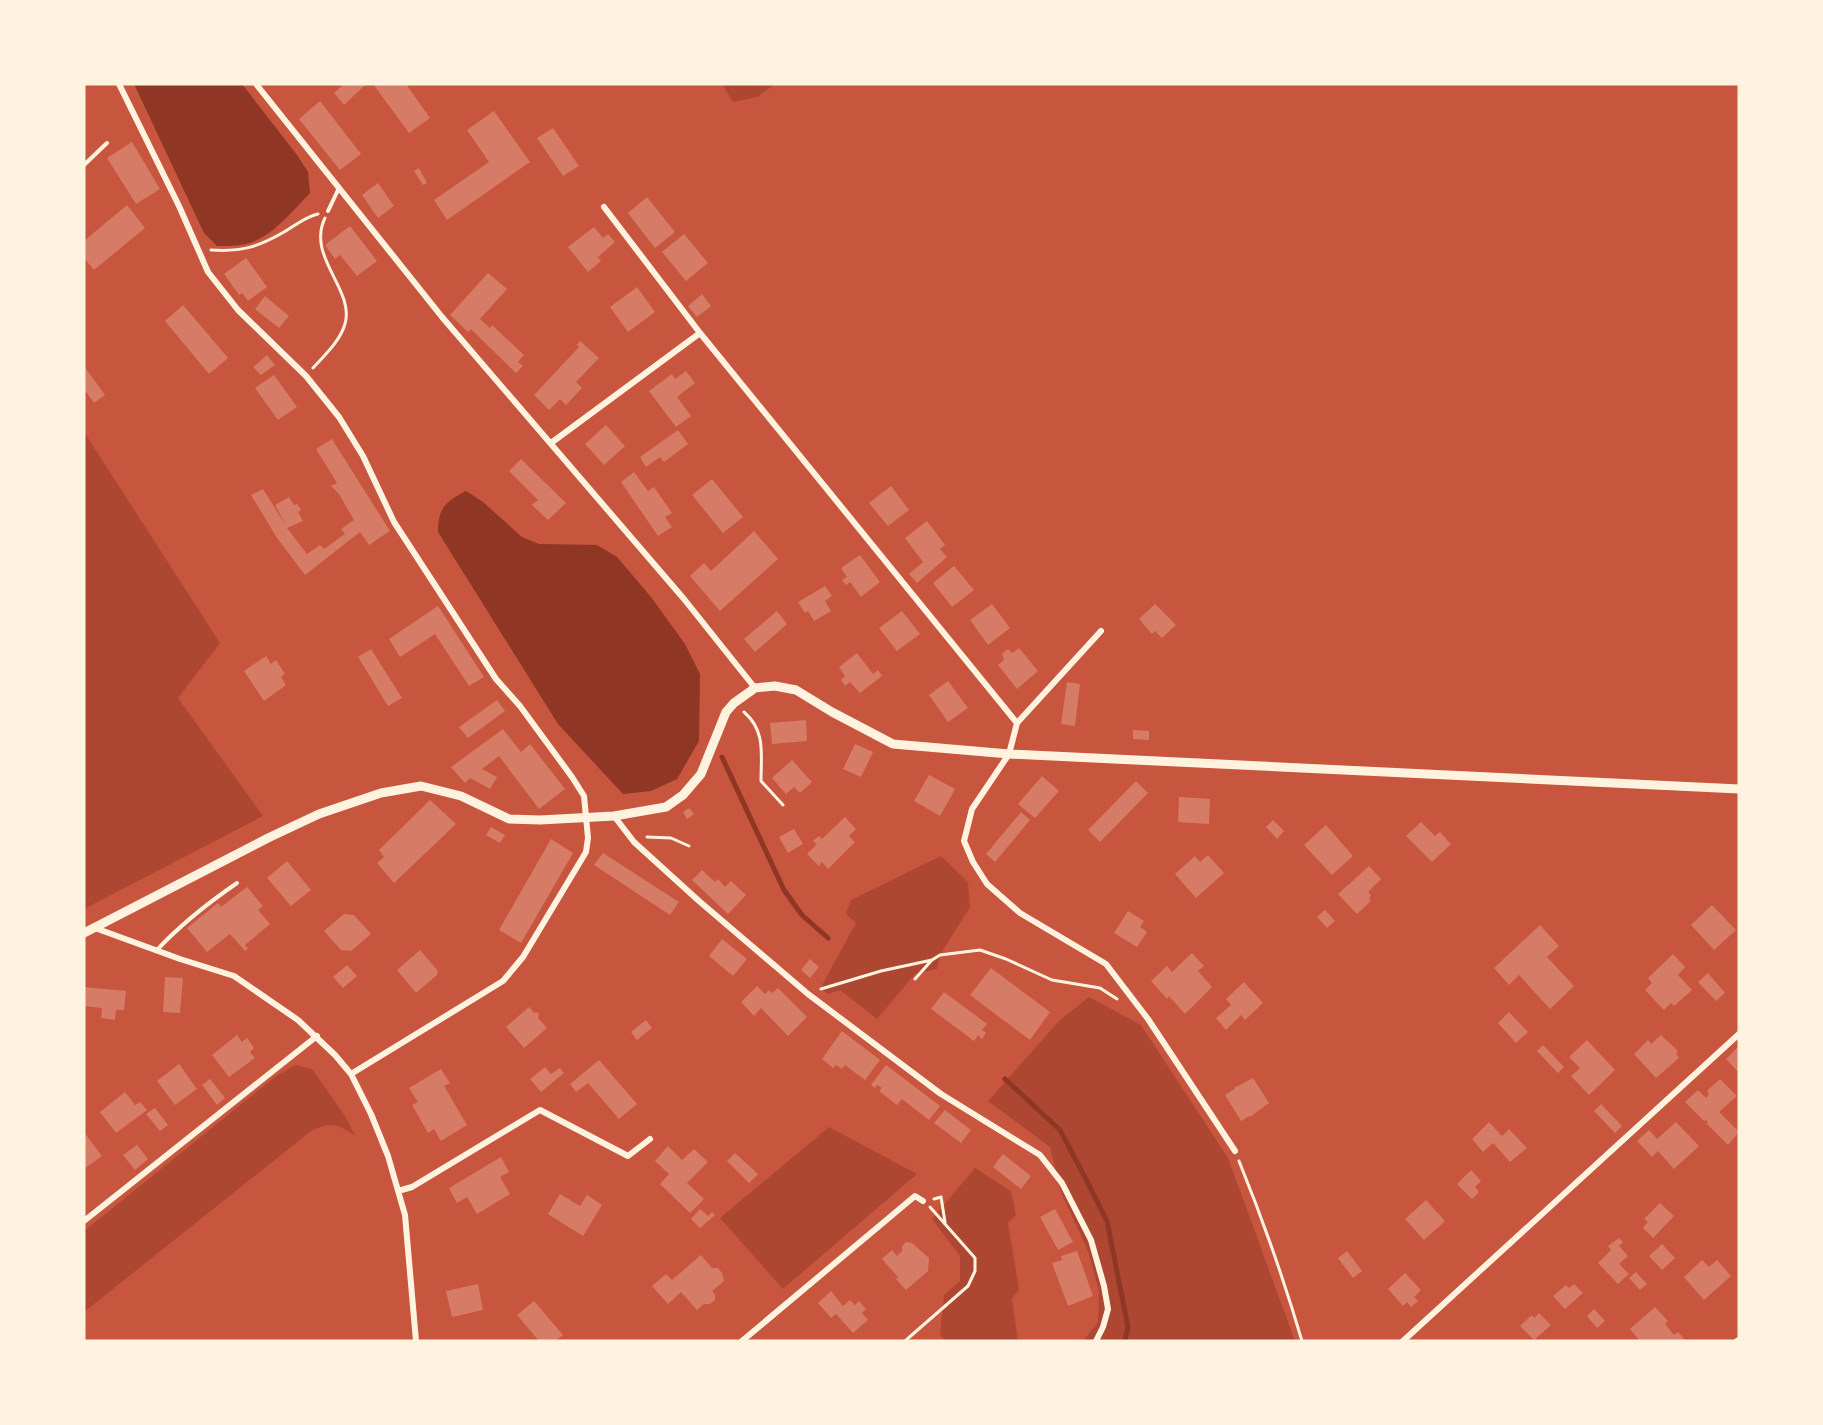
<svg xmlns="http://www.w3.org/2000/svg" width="1823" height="1425" font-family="'Zilla Slab',serif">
<rect width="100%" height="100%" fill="#c8553d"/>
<path fill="#ae4732" d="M722,84H775L757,97L733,102Z
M84,432L220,643L178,698L263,816L84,909Z
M941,856L968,882L970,907L940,955L937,969L915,974L877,1019L840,990L828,994L820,989L856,923L846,914L851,900Z
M1089,997L1141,1025L1228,1158L1295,1341H1083L1098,1322L1099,1291L1088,1251L1061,1192L1050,1147L988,1101L1059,1021Z
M295,1065L312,1069L345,1116L355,1136C336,1123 332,1122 311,1131L84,1312V1231L276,1076Z
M829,1127L917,1174L783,1289L720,1218Z
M975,1168L1011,1191L1016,1215L1008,1223L1019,1289L1012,1299L1018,1341H946L940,1335L944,1295L960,1281V1256L932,1219Z"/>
<path fill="#8f3625" d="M134,84H242L297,155L308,172L310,193C293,210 272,238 246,244C237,246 227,246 217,246L204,233Z
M466,491L483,502L522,537L539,544L597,545L617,557L651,597L685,644L700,674L699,741L677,779L651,791L623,794L558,724L438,532C438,508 445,502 466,491Z"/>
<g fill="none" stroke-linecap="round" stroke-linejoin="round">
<path stroke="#8f3625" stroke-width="5" d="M722,757L784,890L802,915L828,938
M1005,1079L1060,1130L1089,1185L1107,1221L1128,1327L1125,1341"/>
</g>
<path fill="#d67c66" d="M344,84H366L344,105L334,93Z
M373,84H406L430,118L409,133Z
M320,101L361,154L340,170L299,119Z
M494,111L530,162L447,220L434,200L489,162L467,130Z
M553,128L579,166L563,176L537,138Z
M132,142L160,189L136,204L107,158Z
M419,168L427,183L423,185L414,171Z
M378,183L394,206L378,218L362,195Z
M647,197L675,232L655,248L628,213Z
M127,205L145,228L94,270L84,258V241Z
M350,226L377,261L357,276L340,255L335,259L325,245Z
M594,227L603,238L608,234L615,242L598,257L601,261L588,272L568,247Z
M684,234L708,263L686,281L662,252Z
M246,258L267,287L248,301L242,293L239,295L224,274Z
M488,273L507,289L480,319L490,328L492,325L524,355L518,362L523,366L516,373L471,329L468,332L450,315Z
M637,287L655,312L628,332L610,307Z
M702,294L711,306L697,317L688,306Z
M265,296L289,316L279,328L255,309Z
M183,305L228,358L209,374L165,321Z
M580,341L599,358L576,382L582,388L566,405L560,399L549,410L534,395L579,347L577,345Z
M267,355L275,365L261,375L253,367Z
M84,366L105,395L94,403L84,389Z
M686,371L695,383L677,397L691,416L676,427L649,391L672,374L675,379Z
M274,375L297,407L278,420L255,388Z
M606,425L625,446L604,465L585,444Z
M678,430L688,444L664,462L660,457L646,467L640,457Z
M332,439L390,531L369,545L360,532L305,575L277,538L251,495L263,489L286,526L275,505L289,497L294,505L297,504L301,510L298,512L303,521L287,528L307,554L320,545L324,549L345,534L341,529L354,520L339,494L331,486L337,483L316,449Z
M521,459L566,503L548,520L532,505L538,500L509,471Z
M634,472L648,491L654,487L672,513L665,517L672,527L658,536L621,482Z
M712,479L743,517L723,533L692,495Z
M891,486L909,510L888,526L869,503Z
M927,521L945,545L940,549L947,557L917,583L909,574L923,562L905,538Z
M754,531L778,559L720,611L690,576L704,563L711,571Z
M860,555L880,582L861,597L850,582L846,585L842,580L847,577L841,568Z
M954,566L974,590L952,607L933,583Z
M825,586L832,596L825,601L831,611L814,621L808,611L805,613L798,602Z
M992,604L1010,628L988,645L970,620Z
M1155,604L1176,625L1162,638L1155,631L1152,634L1139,619Z
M438,606L484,677L469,686L435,634L400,657L389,639Z
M777,611L787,624L755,652L744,639Z
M902,611L920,634L897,651L879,628Z
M1019,648L1038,671L1017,689L998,665L1004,660L1002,654L1008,649L1012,653Z
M371,649L402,698L388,706L358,657Z
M857,653L873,674L878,670L882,676L860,693L850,682L845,686L841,680L845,676L839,667Z
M266,656L271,664L276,660L285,674L281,677L286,685L264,701L244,671Z
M948,681L968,708L948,722L929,695Z
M1067,682L1080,684L1075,726L1061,724Z
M497,700L505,711L468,738L459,727Z
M806,720L807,741L772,744L770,723Z
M503,729L521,752L530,744L565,789L539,809L499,756L482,769L497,777L490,789L470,778L465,783L451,767Z
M1133,730L1149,731V740L1133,739Z
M855,744L873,752L861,777L843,769Z
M792,760L812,782L800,793L794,787L786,794L772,778Z
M929,775L955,789L940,816L914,801Z
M1042,776L1059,791L1035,818L1018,804Z
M1136,781L1148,793L1100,842L1088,830Z
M1179,797L1210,799L1209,824L1178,822Z
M430,800L456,824L394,883L377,863L384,857L379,850Z
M689,808L694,814L687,819L683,812Z
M1021,812L1030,820L995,862L986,854Z
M845,817L856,829L849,836L855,842L828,869L822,862L819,866L807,854L817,844L813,841L819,836L822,839Z
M1273,820L1284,831L1277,839L1266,827Z
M1421,822L1435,836L1440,832L1451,844L1432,862L1406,836Z
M1326,825L1353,856L1332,875L1304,845Z
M491,827L505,835L500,843L486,835Z
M794,829L803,844L788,853L779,837Z
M551,839L573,853L521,943L499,930Z
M603,853L679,902L670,915L594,865Z
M1208,855L1224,873L1196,898L1175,874L1195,856L1200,862Z
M287,861L311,890L291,906L267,878Z
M1369,866L1381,879L1368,892L1371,895L1369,898L1371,901L1357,914L1338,894Z
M702,870L715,882L718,879L725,887L731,881L746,895L728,914L692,880Z
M247,887L263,906L258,910L270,924L245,945L248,948L245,951L230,934L207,952L187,928L218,903L221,907Z
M1712,905L1736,930L1714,950L1691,925Z
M1325,910L1335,921L1327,928L1317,917Z
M1128,911L1144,921L1140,927L1147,932L1137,947L1114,933Z
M344,914L354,915L371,934L351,951L341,950L324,931Z
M1540,925L1559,946L1547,957L1574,986L1550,1009L1519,975L1509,985L1494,968Z
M722,939L747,959L733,976L709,956Z
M420,950L438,971L437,975L416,993L397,970Z
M1192,953L1204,966L1198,971L1212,987L1185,1014L1169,996L1167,999L1151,981L1167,966L1172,972Z
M1673,954L1685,967L1678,975L1692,990L1674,1006L1671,1003L1664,1010L1645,990L1652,983L1648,978Z
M810,959L819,967L810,978L801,970Z
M347,965L357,976L343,988L333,977Z
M991,968L1050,1012L1030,1040L970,995Z
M1708,973L1725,993L1716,1001L1698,982Z
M165,977L183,978L180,1013L163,1012Z
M1244,982L1263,1003L1245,1020L1241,1015L1226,1030L1216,1018L1231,1005L1226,999Z
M757,986L765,994L769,990L772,993L778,988L807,1017L788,1036L761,1008L754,1016L741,1002Z
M84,987L126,991L124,1010H116L115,1020L101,1018L102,1008L84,1006Z
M944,992L987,1024L982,1030L986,1033L982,1039L978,1035L974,1041L931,1009Z
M529,1007L534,1013L537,1012L539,1014L538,1018L547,1028L524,1048L506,1027Z
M1509,1012L1528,1032L1516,1043L1498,1023Z
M646,1020L652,1028L637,1040L631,1032Z
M842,1031L880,1060L865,1080L845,1065L842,1069L836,1065L833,1068L822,1059Z
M237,1035L242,1042L247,1038L254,1048L250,1052L255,1058L229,1077L212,1055Z
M1661,1035L1678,1051L1676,1054L1679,1058L1656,1078L1634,1054L1648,1040L1651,1044Z
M1587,1040L1615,1070L1589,1095L1571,1076L1580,1068L1569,1057Z
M1543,1045L1564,1067L1558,1073L1537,1051Z
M1739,1046V1073L1726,1059Z
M599,1060L637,1104L619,1119L588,1083L576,1092L570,1084Z
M179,1064L197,1089L175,1105L157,1081Z
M886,1065L940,1106L929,1120L902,1099L897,1105L879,1091L882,1088L877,1085L875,1088L871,1085Z
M545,1067L551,1074L560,1068L564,1073L541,1092L530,1079Z
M441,1069L450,1083L444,1086L467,1125L441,1141L434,1129L428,1133L412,1105L418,1102L409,1088Z
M1253,1078L1269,1103L1250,1117L1249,1116L1241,1121L1225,1095L1235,1089L1234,1088Z
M210,1079L225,1098L217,1105L202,1085Z
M1720,1079L1737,1096L1719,1112L1739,1132L1728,1145L1706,1123L1708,1122L1706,1120L1704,1121L1685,1102L1698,1090L1706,1098L1709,1094L1707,1091Z
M125,1092L135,1105L140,1102L147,1110L116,1133L100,1112Z
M1601,1104L1622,1126L1615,1133L1594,1111Z
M155,1108L168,1125L160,1131L146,1114Z
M945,1110L971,1130L961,1143L934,1123Z
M1489,1122L1502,1136L1509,1129L1527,1148L1510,1162L1493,1143L1483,1152L1472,1139Z
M1676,1122L1699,1146L1674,1169L1658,1151L1652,1157L1637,1141L1649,1130L1657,1139Z
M84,1132L102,1156L84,1169Z
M137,1145L148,1159L135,1170L123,1155Z
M668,1146L682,1160L694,1149L708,1162L687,1183L704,1199L690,1213L660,1184L669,1174L655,1161Z
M735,1153L758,1174L749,1183L727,1161Z
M1003,1154L1031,1176L1021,1189L993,1167Z
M501,1157L509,1172L500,1177L510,1194L477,1214L467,1197L457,1203L449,1188Z
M1471,1170L1481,1181L1475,1187L1479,1192L1472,1199L1457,1184Z
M560,1194L580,1206L587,1195L602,1205L583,1236L548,1214Z
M1426,1200L1445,1221L1424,1240L1405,1219Z
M1660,1203L1674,1216L1653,1238L1643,1228L1648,1222L1644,1219Z
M700,1209L708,1216L712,1212L715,1215L700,1228L691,1219Z
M1055,1209L1073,1242L1058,1250L1040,1217Z
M1619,1238L1623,1242L1619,1246L1628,1256L1619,1264L1629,1274L1618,1284L1598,1263L1611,1250L1608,1246Z
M906,1242L912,1243L929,1258L928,1271L906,1290L896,1279L898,1277L882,1259L892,1250L897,1256L902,1251V1246Z
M1662,1244L1675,1258L1662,1270L1649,1256Z
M1077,1251L1093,1296L1068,1306L1052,1263L1062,1260L1061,1256Z
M1347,1251L1362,1271L1353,1278L1338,1258Z
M701,1255L712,1268H718L722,1273L724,1281L712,1291L715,1295V1300L710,1304H704L697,1310L681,1292L668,1304L652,1286L666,1274L672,1280Z
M1702,1260L1709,1267L1717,1260L1731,1276L1704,1300L1684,1277Z
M1636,1272L1647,1284L1640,1290L1629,1278Z
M1405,1273L1421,1290L1414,1297L1418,1301L1411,1307L1407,1302L1403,1306L1388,1289Z
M478,1284L483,1310L452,1317L446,1291Z
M1574,1284L1583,1293L1565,1309L1553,1296L1566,1285L1569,1288Z
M831,1291L843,1306L850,1300L855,1305L859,1301L866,1309L862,1313L868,1320L853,1333L836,1314L831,1318L818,1303Z
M534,1301L563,1335L555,1341H539L517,1315Z
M1655,1307L1668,1321L1665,1324L1674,1335L1678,1332L1686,1341H1640L1630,1329Z
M1594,1309L1605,1321L1597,1328L1587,1316Z
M1539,1313L1551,1325L1534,1340L1520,1326L1532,1315L1534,1318Z"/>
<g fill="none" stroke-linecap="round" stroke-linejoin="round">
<path stroke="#fff3e0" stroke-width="3" d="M211,250C242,252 258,247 284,232C296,225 305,217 318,214
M313,368C325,355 340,341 345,324C355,289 306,257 325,218
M744,712C766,731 761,754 761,781L783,805
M647,837L671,838L689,846
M915,979L931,961
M821,989L881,971L932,960L940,955L980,950L1006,959L1052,980L1100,988L1117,999
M1239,1161C1263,1220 1284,1280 1302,1341
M934,1199L941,1197L945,1222
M905,1341L968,1286L975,1271V1258L930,1207"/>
<path stroke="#fff3e0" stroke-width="4" d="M84,165L107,143
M328,211L339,188
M156,951C180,925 208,903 237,883"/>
<path stroke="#fff3e0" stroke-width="6" d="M119,84L179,206L208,272L238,310L306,376L339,417L363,456L394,522L496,679L520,706L572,777L584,796L588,838L586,852L523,957L503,981L351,1074
M256,84L442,317L684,599L755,688
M604,207L700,333L1017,723L1009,754L972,809L964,841L973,862L987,884L1020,913L1106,964L1148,1019L1235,1151
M551,443L700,333
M1017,723L1101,631
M614,816L634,842L699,901L808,994L941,1094L1040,1155L1062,1183L1091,1240L1104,1286L1108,1309L1103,1327L1096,1341
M95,928L180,959L234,976L298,1020L335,1055L351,1074L371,1114L388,1156L405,1215L416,1341
M398,1191L412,1187L540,1110L628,1156L650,1139
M84,1221L317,1036
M742,1341L915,1196L923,1201
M1403,1341L1739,1034
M1737,1341L1739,1340"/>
<path stroke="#fff3e0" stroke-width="9" d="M84,933L268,838L319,814L381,793L421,786L461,796L509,819L540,820L614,816L666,807L683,795L701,774L726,712L734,703L755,688L775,686L796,690L832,712L893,744L1009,754L1739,789"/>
</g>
<rect width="1823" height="1425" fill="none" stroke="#fff3e0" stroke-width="171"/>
</svg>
